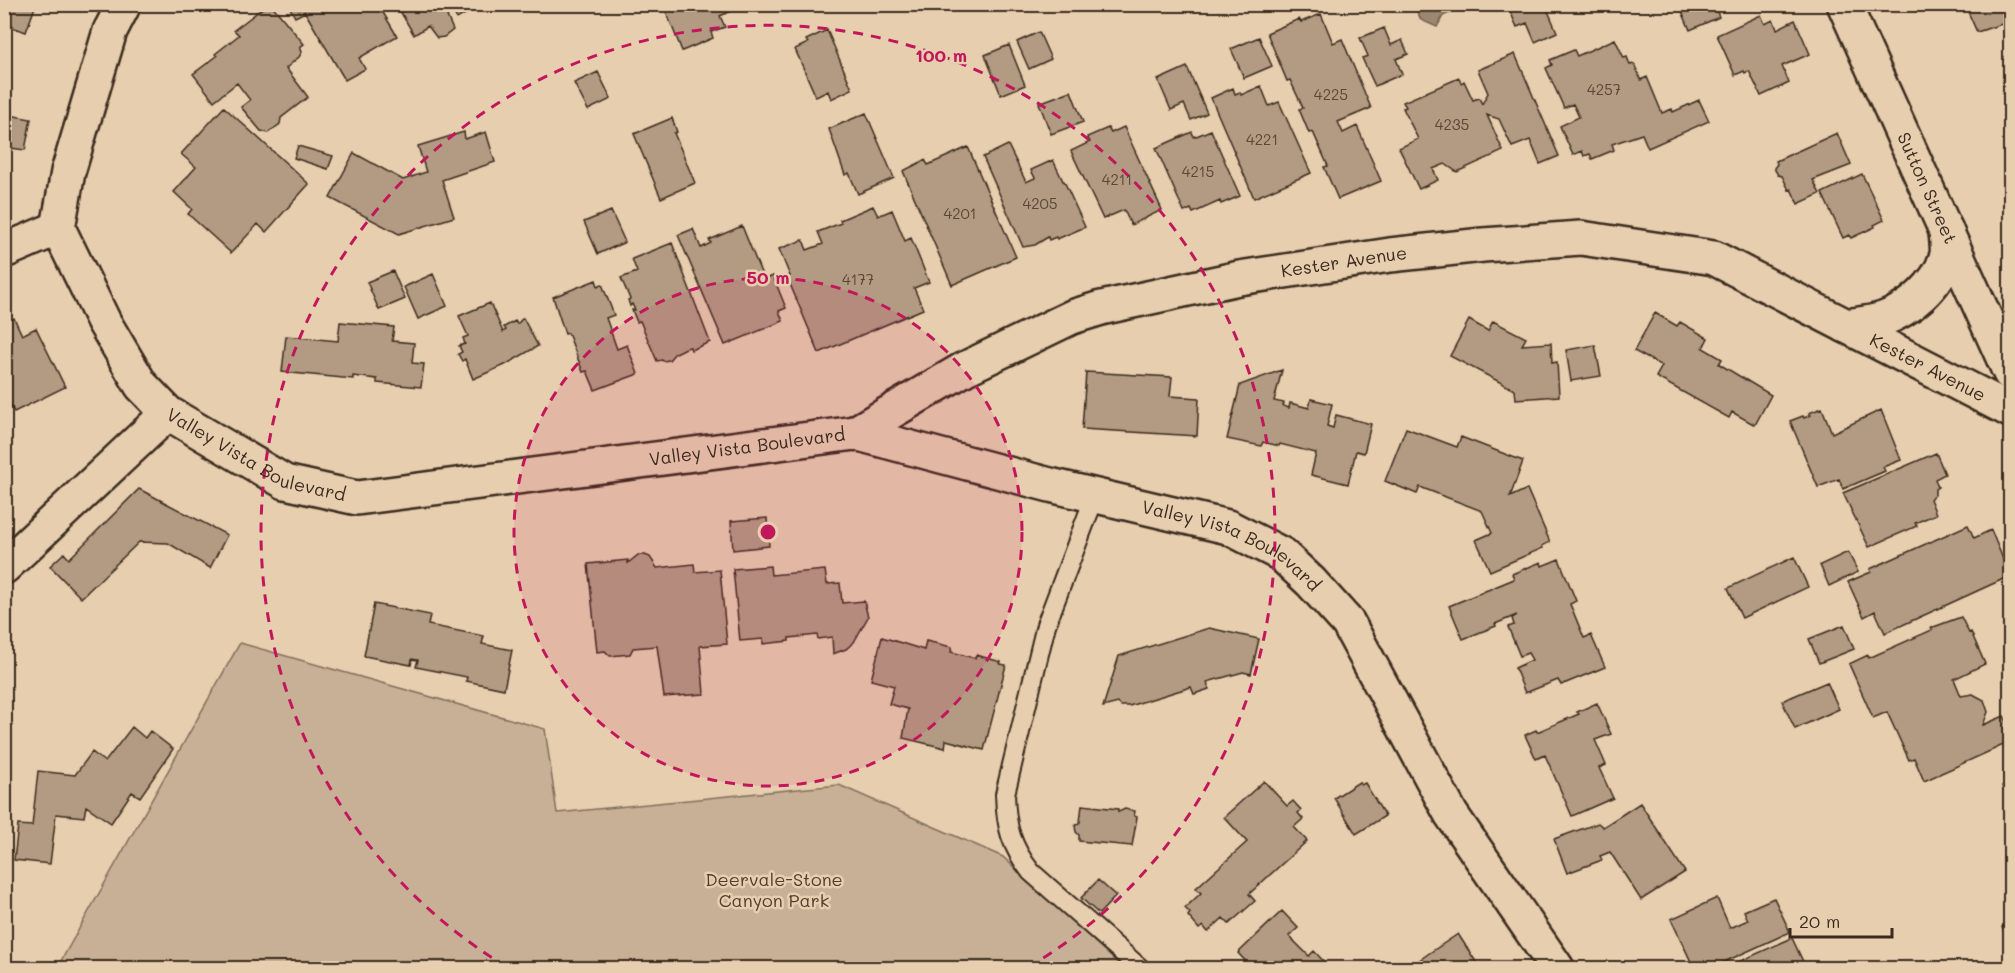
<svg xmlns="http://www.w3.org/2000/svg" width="2015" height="973" font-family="Mali,sans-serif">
<rect width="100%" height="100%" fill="#e6ceaf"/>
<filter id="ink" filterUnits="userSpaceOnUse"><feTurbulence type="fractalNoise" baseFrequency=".0167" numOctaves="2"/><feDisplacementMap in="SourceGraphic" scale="12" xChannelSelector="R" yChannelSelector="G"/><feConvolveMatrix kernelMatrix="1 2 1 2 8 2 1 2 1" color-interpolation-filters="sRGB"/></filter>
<g filter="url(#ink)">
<path fill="#c7b095" stroke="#816d5a" stroke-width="1.5" d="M240,643L545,729L557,813L839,785L1003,857L1123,968H57Z"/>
<path fill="#9c8871" stroke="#756250" stroke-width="1.5" d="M1414,5H1466L1443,16L1437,27L1421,20Z"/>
<path fill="#b29b82" stroke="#3b2a1e" stroke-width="1.5" d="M4,4H36L26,32L6,25L4,30Z
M268,4H271L304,44L300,47L302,52L299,57L286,68L308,97L281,118L280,124L268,133L261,131L241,107L250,100L237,83L214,101L193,74L217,56L215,54L239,35L234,30Z
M288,4H378L397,36L359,58L365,69L345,80L305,12L295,17Z
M396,4H477L478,6L457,19L453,12L447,16L453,30L444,37L437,38L428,26L414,35Z
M663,4H747L720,16L725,27L711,32L713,38L682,51Z
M1507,4H1545L1557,32L1535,42L1527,23L1517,27Z
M1679,4H1714L1719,17L1690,30Z
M2010,4V17L2004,20L2005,23L1977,32L1965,5Z
M1321,14L1333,43L1342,39L1371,108L1338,122L1343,133L1357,126L1381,181L1338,199L1324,167L1328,166L1313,132L1309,133L1299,109L1303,108L1290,80L1287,81L1267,33L1299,19L1301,22Z
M1761,15L1765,24L1773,20L1777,29L1795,20L1810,54L1782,66L1789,83L1761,96L1749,71L1745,73L1744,71L1735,75L1717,35Z
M1384,28L1391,45L1402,40L1408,54L1396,59L1402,74L1375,86L1362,58L1368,56L1360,38Z
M827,30L852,89L831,99L828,91L816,97L795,49L808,43L806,40Z
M1039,32L1051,59L1029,69L1017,42Z
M1259,37L1272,66L1244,78L1231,49Z
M1615,39L1624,58L1627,57L1630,65L1634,64L1641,80L1647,77L1662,113L1672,109L1673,112L1699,100L1709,121L1648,148L1642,134L1612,144L1614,150L1592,159L1590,154L1584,156L1582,151L1573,155L1560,126L1579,117L1573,104L1564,108L1546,68L1552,65L1550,60L1574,50L1577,56Z
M1009,45L1025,85L1001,95L985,55Z
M1515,54L1559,156L1540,164L1530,140L1512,147L1499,119L1487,115L1503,151L1457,172L1445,164L1433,169L1438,180L1419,189L1399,148L1418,139L1403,108L1406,107L1403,102L1459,78L1461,83L1464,81L1473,100L1479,98L1482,104L1488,93L1478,70Z
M1187,67L1207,113L1191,120L1184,104L1171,110L1158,80Z
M598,72L611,99L588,110L574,83Z
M1261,86L1269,106L1279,102L1311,173L1254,198L1211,98L1233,88L1235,94L1240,92L1241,95Z
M1071,91L1083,122L1051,134L1039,103Z
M224,107L309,184L266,232L258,224L231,253L188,214L192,209L174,192L196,167L181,154Z
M866,113L894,178L858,194L849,173L845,175L829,129Z
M4,114L31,119L25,150L4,147Z
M672,118L677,132L674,133L695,183L661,198L634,134Z
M1124,127L1162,210L1131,225L1124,210L1103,219L1071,151L1090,142L1087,137L1108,128L1111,133Z
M1211,130L1240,196L1221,204L1220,201L1193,213L1191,209L1184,212L1156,148L1192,132L1194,137Z
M464,132L465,139L486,132L495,162L442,180L454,217L399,234L330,198L354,153L403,180L426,172L418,146Z
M1837,133L1851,165L1813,180L1820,194L1798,204L1791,189L1789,190L1782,176L1778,175L1774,168L1777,164L1776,161Z
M1008,145L1026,182L1035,178L1031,170L1053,160L1063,181H1064L1085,227L1057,239L1056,237L1049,240L1048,237L1035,245L1023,247L983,157Z
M298,146L333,156L328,169L294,158Z
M968,147L1016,257L952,285L903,171L925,160L928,165Z
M1862,174L1884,220L1874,225L1875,227L1851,238L1849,235L1843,238L1822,193Z
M873,206L878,216L892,210L905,241L911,238L929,282L914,288L923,309L819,353L787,277L790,276L779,249L803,240L807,250L823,244L818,232L841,223L840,220Z
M611,211L625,242L598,254L584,222Z
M742,226L764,280L773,276L786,308L779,311L783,321L725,345L678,235L693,229L701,248L711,243L709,240Z
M672,243L710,342L691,350L690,347L686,348L674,354L669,360L663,361L662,360L657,361L640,321L637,322L632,310H635L632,304L630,306L628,300L630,299L621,278L637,272L632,259Z
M393,271L405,299L379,310L367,282Z
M433,274L447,306L418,319L404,287Z
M596,280L598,286L602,284L614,315L606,318L617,349L627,345L638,374L595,390L587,371L583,372L568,333L565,334L553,297Z
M490,303L503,332L506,330L504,327L515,321L517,324L523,318L538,346L505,365L473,379L465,359L462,361L458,354L462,352L459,346L465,344L463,338L468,336L459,316Z
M1655,313L1677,326L1680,322L1708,338L1703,348L1722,359L1719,364L1771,395L1755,425L1732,412L1729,418L1656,377L1662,366L1634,351Z
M14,318L22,335L36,328L65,387L14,412L4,392V323Z
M1469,320L1488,331L1493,321L1526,338L1522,345L1551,343L1552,363L1557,362L1559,396L1516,399L1515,390L1450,356Z
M340,322L394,327L392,341L414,343L412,363L424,364L421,387L377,383V379L353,376V379L282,372L286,336L338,341Z
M1595,345L1601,376L1571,381L1566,350Z
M1282,370L1274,401L1284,403L1283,406L1289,408L1290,403L1309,408L1311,399L1332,404L1327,426L1333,428L1336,415L1371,424L1364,453L1356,451L1348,484L1311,475L1316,453L1280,444L1279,446L1263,442L1261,446L1227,439L1240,385Z
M1086,372L1172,377L1170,396L1199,398L1197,436L1082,429Z
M1822,408L1832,433L1881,410L1901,460L1883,467L1885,471L1843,489L1839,479L1818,487L1790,421L1803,416L1804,418L1811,415L1809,413Z
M1406,428L1457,447L1461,437L1523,461L1510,497L1527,489L1550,542L1542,546L1543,548L1490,571L1476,540L1492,533L1482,511L1420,487L1417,494L1385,481Z
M1936,453L1945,474L1935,479L1938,487L1935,489V495L1930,499L1936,514L1915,523L1917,526L1869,547L1843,493Z
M139,489L227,535L210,568L168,543L139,542L81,598L50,566L64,553L69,559Z
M767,518L769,546L733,550L731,521Z
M1968,525L1974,538L1991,530L2010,576L1885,633L1875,611L1864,617L1848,582L1871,572L1870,569Z
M1848,552L1858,572L1829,586L1820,565Z
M638,555H645L650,557L657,568L694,564L695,572L720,570L727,644L700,646L704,694L664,697L657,646L633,648L630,654L610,656L605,651L597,652L588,564L628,560V563Z
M1794,557L1808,587L1742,618L1728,588Z
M1559,559L1576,601L1570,604L1584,638L1591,635L1605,667L1561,685L1558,680L1525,693L1515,668L1532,660L1528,653L1520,656L1508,627L1514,625L1512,618L1517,615L1495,624L1496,626L1463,639L1449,606L1514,579L1512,574L1541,562L1542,566Z
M770,566L771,575L825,570L827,584L840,583L842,603L864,601L868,617L854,642L846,649L833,654L832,637L818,639L817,635L789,638V641L763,644V639L740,641L733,569Z
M374,604L430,615L428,625L484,636L482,644L512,650L504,689L466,681L467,677L416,667L418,660L412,659L411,665L364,656Z
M1961,617L1969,633L1971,632L1985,664L1954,679L1961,696L1973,694L1984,700L1988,712L1983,725L2004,716L2010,729V742L1924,781L1914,758L1909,760L1887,712L1873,718L1849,664L1868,655L1869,658L1932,630L1931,628Z
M1844,625L1854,649L1819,663L1809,639Z
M1209,628L1259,639L1251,674L1243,672L1207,682L1209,689L1194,694L1191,687L1129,706H1121L1118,703L1103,707L1119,656Z
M882,637L924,650L926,641L952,647L951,652L975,658L976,655L1001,662L1000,664L1006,665L984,750L946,740L945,748L903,738L908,709L889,704L894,686L871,680Z
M1827,682L1839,709L1795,729L1782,701Z
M1597,703L1611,734L1595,740L1606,765L1599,768L1613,798L1572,816L1545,755L1536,759L1525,735L1536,730L1537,732L1579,714L1577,712Z
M132,727L145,738L150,731L173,749L140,797L132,792L111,823L86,806L84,817L56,814L50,864L14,860L18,825L32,826L38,771L75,775L92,752L105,762Z
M1264,781L1287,806L1293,801L1301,810L1298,813L1303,819L1294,827L1307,841L1249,894L1255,901L1229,924L1223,918L1208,932L1203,926L1199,929L1188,916L1190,913L1185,908L1201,893L1196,888L1247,842L1224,817Z
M1359,782L1361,785L1365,783L1385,816L1356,834L1334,798Z
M2010,782V802L2002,786Z
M1640,803L1685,872L1641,900L1610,852L1600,856L1602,860L1567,873L1554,839L1598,823L1603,827Z
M1082,805L1118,809V812L1125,809L1135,811L1134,816L1137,817L1132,846L1079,841V835L1076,832L1075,826L1080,822Z
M1098,880L1116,896L1099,914L1081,898Z
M1717,898L1730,928L1748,920L1744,911L1774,898L1790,932L1711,968H1694L1671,919Z
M1282,911L1298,928L1289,936L1309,956L1314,951L1330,968H1263L1259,964L1252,968L1238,953Z
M2010,923V946L2002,927Z
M1458,934L1480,968H1408L1428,954Z
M1792,938L1806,968H1725Z"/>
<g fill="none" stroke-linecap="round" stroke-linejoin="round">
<g stroke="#3b2a1e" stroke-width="22">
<path id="service" d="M1095,496L1046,625L1005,794C1006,827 1011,846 1031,872L1140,968"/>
</g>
<g stroke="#3b2a1e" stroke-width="38">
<g id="minor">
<path id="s1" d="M124,4L110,31L68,172L58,228L104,322L141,385L168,413L285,482L357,498L855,433L1050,485L1228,527L1281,554L1311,582L1348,623L1451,814L1557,968"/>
<path id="s2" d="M1844,4L2010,373"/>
<path d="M4,251L58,228"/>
<path d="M1846,326C1858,324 1871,323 1883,319C1909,310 1938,285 1946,258C1949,250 1946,238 1946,230"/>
<path id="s3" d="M855,433L964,369L1072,317L1101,308L1239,278L1390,255L1483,245L1581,238L1714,258L2010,410"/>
<path d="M4,567L168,413"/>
</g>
</g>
<use href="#service" stroke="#e6ceaf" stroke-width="18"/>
<use href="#minor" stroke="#e6ceaf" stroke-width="33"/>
</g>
</g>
<circle cx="768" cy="532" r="254" fill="#c2185b" fill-opacity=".12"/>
<g fill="none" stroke="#c2185b" stroke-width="3" stroke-dasharray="10 8">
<circle cx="768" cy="532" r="254"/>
<path d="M507 967A507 507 0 1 1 1029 967"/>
</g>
<g text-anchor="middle" stroke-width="5" stroke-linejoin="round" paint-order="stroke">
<g font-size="15" fill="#594637">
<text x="1604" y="95">4257</text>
<text x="1331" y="100">4225</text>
<text x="1452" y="130">4235</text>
<text x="1262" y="145">4221</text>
<text x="1198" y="177">4215</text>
<text x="1117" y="185">4211</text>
<text x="1040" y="209">4205</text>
<text x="960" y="219">4201</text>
<text x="858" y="285">4177</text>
</g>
<g font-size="18" fill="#3b2a1e" stroke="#e6ceaf">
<text dy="6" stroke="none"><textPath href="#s2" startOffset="202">Sutton Street</textPath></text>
<text dy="6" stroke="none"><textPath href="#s3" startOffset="524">Kester Avenue</textPath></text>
<text dy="6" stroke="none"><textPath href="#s3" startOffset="1137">Kester Avenue</textPath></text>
<text dy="6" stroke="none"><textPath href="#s1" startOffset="1054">Valley Vista Boulevard</textPath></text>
<text dy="6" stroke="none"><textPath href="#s1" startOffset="550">Valley Vista Boulevard</textPath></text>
<text dy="6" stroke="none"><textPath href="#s1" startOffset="1558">Valley Vista Boulevard</textPath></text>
</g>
<g font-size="18" fill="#503e30" stroke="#e6ceaf">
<text x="774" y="886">Deervale-Stone<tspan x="774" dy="21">Canyon Park</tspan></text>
</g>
</g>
<circle cx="768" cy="532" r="9" fill="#c2185b" stroke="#e6ceaf" stroke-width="3"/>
<g font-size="18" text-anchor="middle" font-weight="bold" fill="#c2185b" stroke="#e6ceaf" stroke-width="5" stroke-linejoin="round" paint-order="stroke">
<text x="941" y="62">100 m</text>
<text x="768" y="284">50 m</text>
</g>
<rect width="2015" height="973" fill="none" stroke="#e6ceaf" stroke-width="24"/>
<rect x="12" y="12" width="1991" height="949" fill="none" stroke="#3b2a1e" stroke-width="2" filter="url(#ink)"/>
<path d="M1790 928v9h102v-9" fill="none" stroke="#3b2a1e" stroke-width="3"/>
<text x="1799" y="928" font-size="18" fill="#3b2a1e" stroke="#e6ceaf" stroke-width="4.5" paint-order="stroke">20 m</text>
</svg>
